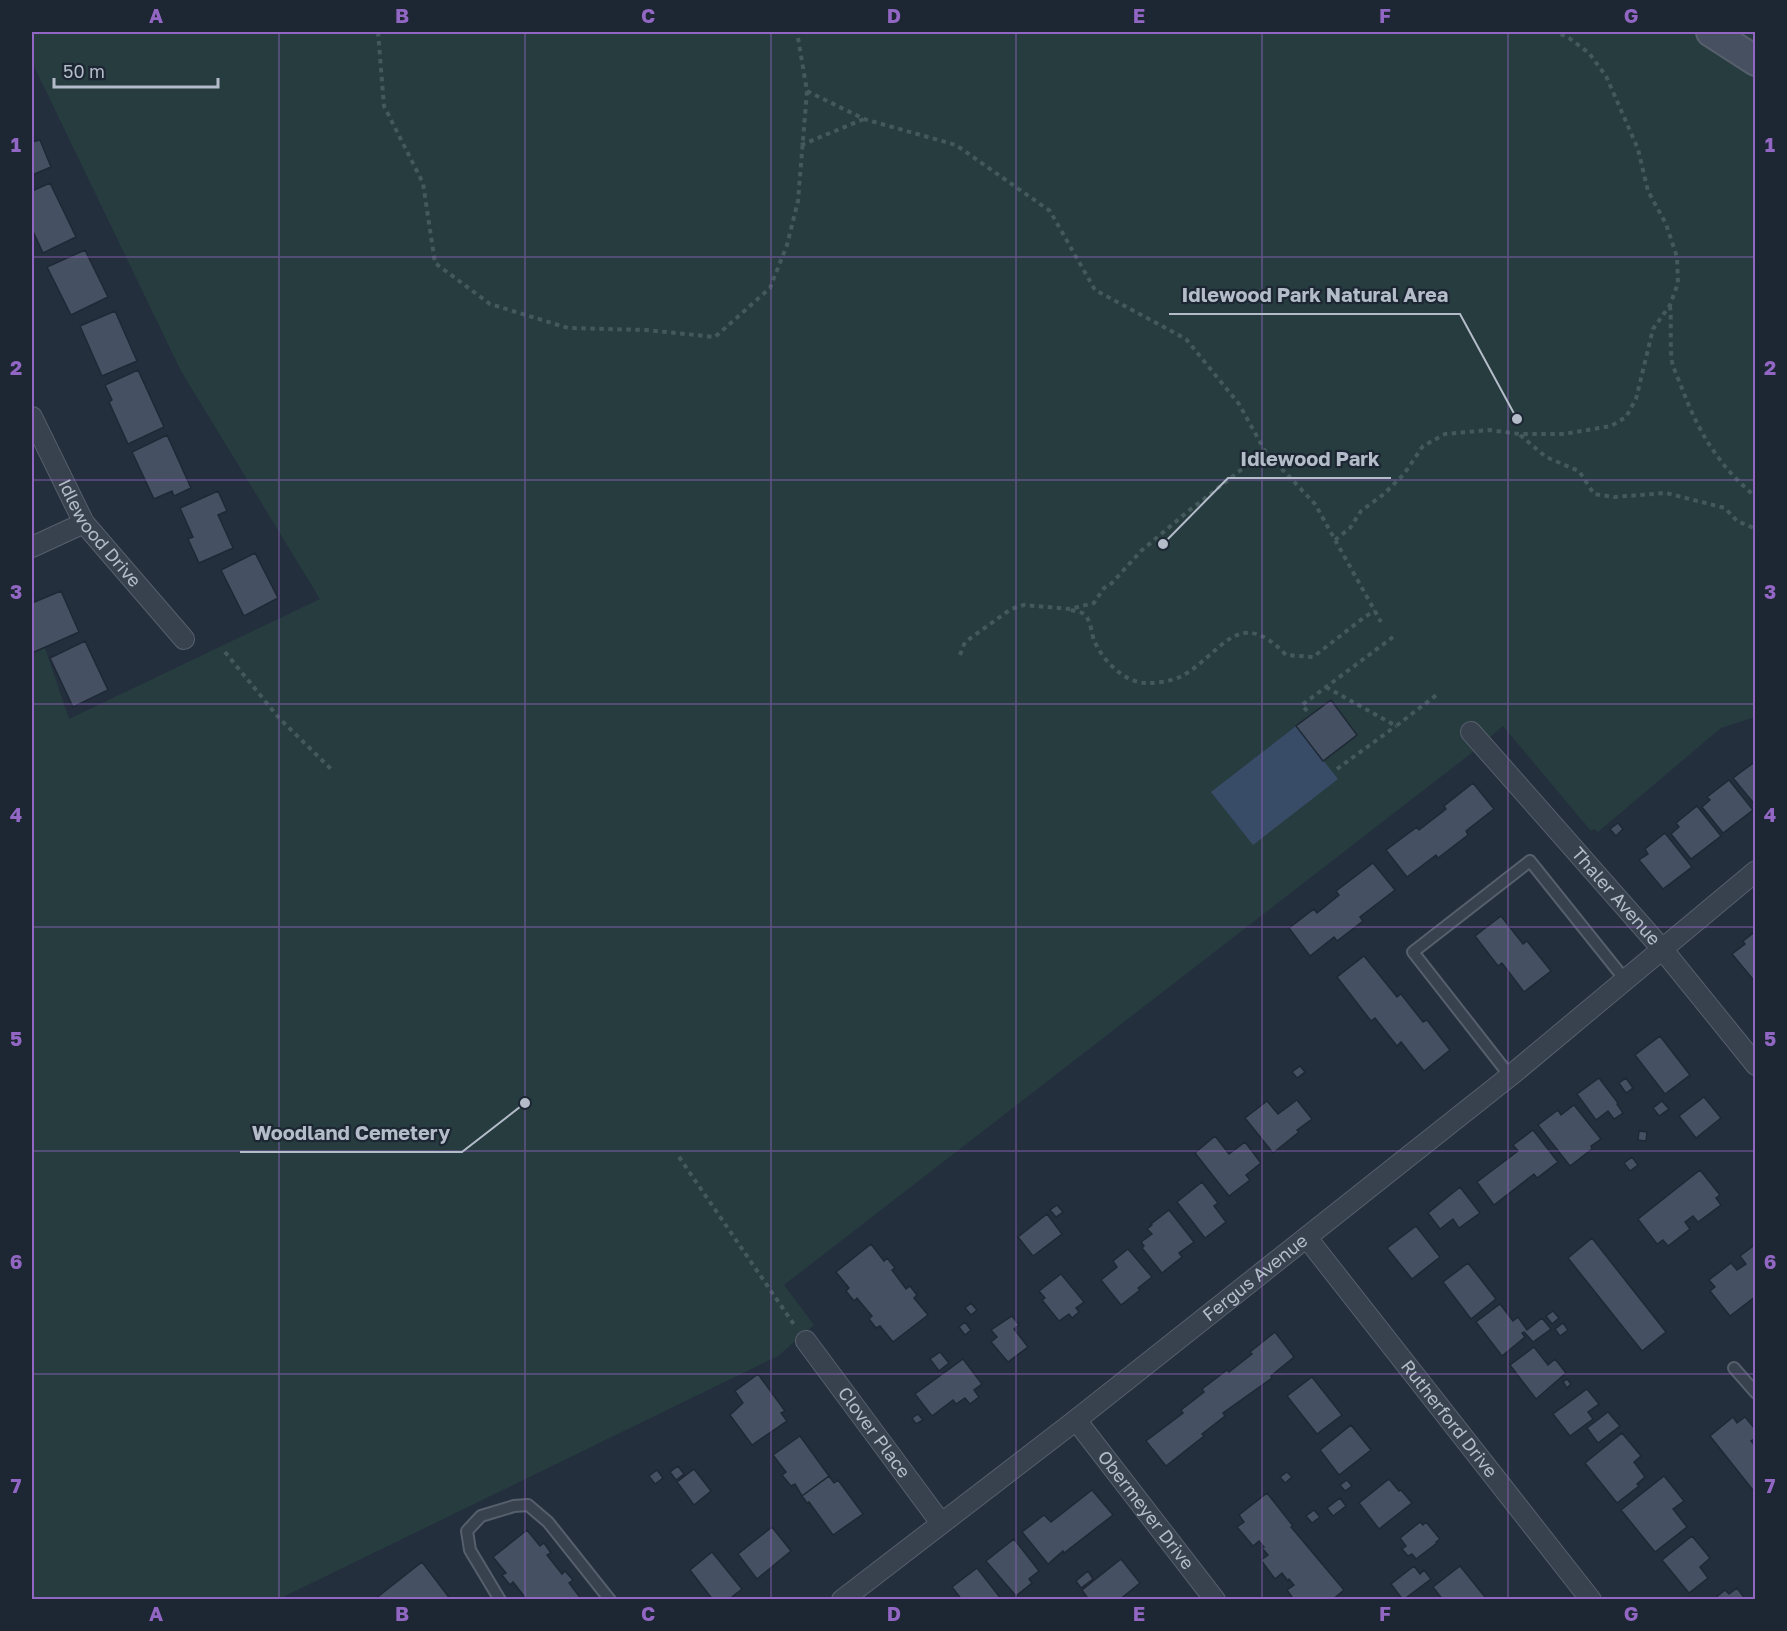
<svg xmlns="http://www.w3.org/2000/svg" width="1787" height="1631" font-family="'Golos Text',sans-serif">
<rect width="100%" height="100%" fill="#242f3e"/>
<path fill="#263c3f" d="M32,32H1755V717L1721,728L1598,832L1594,829L1591,831L1503,726L1469,755L784,1285L814,1325L778,1356L279,1599H32V645L42,639L69,719L320,599L181,371L32,62Z"/>
<path fill="#394c67" d="M1296,726L1338,779L1253,845L1211,792Z"/>
<path fill="#455162" stroke="#1f2835" stroke-width="1.5" d="M40,140L51,167L32,175V142Z
M50,183L76,237L43,253L32,229V191Z
M85,250L108,297L71,315L47,267Z
M115,311L137,361L102,376L80,326Z
M138,370L164,427L128,444L109,402L112,400L105,385Z
M167,435L191,488L174,496L172,491L154,499L132,452Z
M218,491L227,511L218,515L233,548L199,563L188,539L193,537L180,508Z
M255,553L278,598L244,616L221,570Z
M61,591L79,632L32,653V603Z
M85,641L108,690L73,707L50,658Z
M1331,700L1357,735L1323,761L1296,726Z
M1756,761V806L1733,778Z
M1729,780L1753,810L1723,833L1702,807L1710,800L1707,797Z
M1473,783L1494,809L1466,831L1468,835L1438,858L1436,855L1407,877L1386,850L1417,827L1419,830L1446,809L1444,806Z
M1697,806L1721,836L1691,859L1671,834L1679,827L1676,823Z
M1618,823L1623,829L1616,836L1610,829Z
M1665,833L1692,867L1663,889L1639,860L1648,854L1645,849Z
M1373,863L1395,890L1360,917L1363,921L1337,941L1334,937L1310,956L1289,928L1314,909L1317,913L1339,895L1336,891Z
M1501,916L1523,944L1527,941L1551,971L1524,992L1502,963L1498,966L1475,936Z
M1756,931V983L1732,954L1745,944L1743,941Z
M1364,956L1397,997L1401,994L1423,1022L1427,1020L1450,1050L1424,1071L1401,1042L1397,1046L1375,1018L1371,1021L1337,977Z
M1660,1036L1690,1075L1665,1094L1635,1055Z
M1300,1066L1305,1072L1297,1078L1292,1072Z
M1599,1078L1618,1103L1617,1104L1623,1113L1614,1119L1608,1111L1596,1120L1577,1094Z
M1626,1078L1633,1088L1626,1093L1619,1083Z
M1704,1097L1721,1118L1696,1138L1679,1116Z
M1297,1100L1312,1119L1297,1130L1299,1132L1273,1153L1245,1118L1267,1101L1278,1114Z
M1662,1101L1669,1109L1659,1116L1653,1108Z
M1574,1105L1601,1139L1591,1146L1592,1149L1570,1166L1538,1125L1558,1110L1561,1115Z
M1533,1130L1558,1162L1537,1178L1534,1174L1494,1205L1477,1182L1518,1151L1513,1145Z
M1639,1131L1647,1132L1646,1141L1638,1140Z
M1215,1136L1229,1154L1245,1142L1261,1163L1246,1175L1250,1180L1229,1196L1195,1153Z
M1632,1157L1638,1165L1630,1171L1624,1163Z
M1700,1170L1720,1195L1716,1198L1721,1205L1698,1222L1693,1216L1685,1222L1690,1229L1668,1246L1663,1240L1657,1244L1638,1219Z
M1202,1182L1218,1203L1214,1206L1226,1222L1205,1238L1177,1202Z
M1460,1187L1480,1213L1459,1228L1453,1219L1440,1229L1428,1213Z
M1057,1205L1063,1212L1056,1217L1050,1210Z
M1169,1210L1194,1242L1179,1253L1182,1257L1162,1273L1142,1248L1144,1246L1141,1242L1152,1234L1147,1229L1152,1225L1151,1224Z
M1047,1214L1062,1234L1033,1256L1018,1237Z
M1416,1226L1440,1257L1412,1279L1387,1248Z
M1592,1238L1666,1332L1642,1351L1568,1258Z
M871,1244L884,1261L887,1258L895,1268L892,1270L906,1289L910,1286L917,1295L914,1298L928,1315L893,1342L880,1326L876,1328L869,1319L872,1316L857,1298L854,1301L846,1291L849,1288L836,1272Z
M1756,1244V1296L1730,1316L1710,1291L1715,1287L1709,1280L1731,1263L1737,1270L1746,1264L1740,1256Z
M1128,1249L1152,1277L1138,1288L1140,1290L1121,1305L1101,1280L1117,1267L1113,1261Z
M1468,1263L1496,1299L1471,1319L1443,1282Z
M1061,1274L1084,1302L1076,1308L1079,1312L1072,1318L1069,1314L1059,1321L1042,1300L1045,1298L1039,1291Z
M971,1303L977,1310L971,1315L965,1308Z
M1500,1304L1513,1321L1518,1317L1527,1330L1542,1318L1551,1329L1533,1342L1524,1332L1522,1333L1525,1337L1502,1356L1476,1322Z
M1553,1311L1559,1318L1552,1324L1546,1316Z
M1012,1316L1019,1325L1014,1329L1028,1347L1008,1362L991,1342L997,1337L991,1330Z
M965,1322L971,1330L965,1335L959,1327Z
M1563,1323L1568,1330L1560,1336L1555,1329Z
M1275,1332L1294,1357L1271,1376L1272,1378L1223,1413L1225,1416L1202,1434L1204,1436L1166,1466L1146,1441L1183,1413L1181,1410L1204,1392L1202,1389L1227,1370L1229,1372L1252,1354L1250,1352Z
M1534,1347L1548,1365L1555,1359L1566,1373L1536,1399L1510,1365Z
M940,1352L949,1363L939,1371L930,1359Z
M963,1359L982,1384L974,1390L979,1397L970,1404L965,1398L956,1404L953,1400L932,1416L915,1394Z
M758,1374L785,1411L781,1413L787,1421L752,1445L730,1415L743,1403L735,1391Z
M1312,1377L1342,1415L1317,1434L1287,1396Z
M1567,1379L1571,1384L1567,1388L1563,1382Z
M1587,1389L1599,1404L1588,1412L1593,1419L1570,1436L1553,1414Z
M1608,1412L1620,1426L1598,1443L1587,1428Z
M918,1414L923,1420L916,1424L912,1418Z
M1733,1417L1737,1423L1745,1417L1756,1430V1438L1751,1441L1756,1447V1494L1710,1436Z
M1351,1425L1371,1450L1339,1475L1320,1450Z
M1622,1433L1641,1456L1634,1462L1645,1477L1637,1484L1639,1486L1617,1503L1585,1463Z
M800,1436L829,1476L802,1496L795,1484L791,1486L782,1475L786,1472L773,1455Z
M678,1466L684,1474L676,1480L670,1472Z
M694,1469L711,1491L694,1505L677,1482Z
M657,1470L663,1478L655,1484L649,1476Z
M1287,1472L1292,1477L1285,1483L1280,1477Z
M829,1476L834,1483L838,1480L863,1514L833,1535L809,1502L807,1503L802,1496Z
M1664,1476L1684,1501L1673,1509L1687,1527L1655,1552L1621,1510Z
M1389,1479L1399,1491L1401,1490L1412,1503L1379,1529L1359,1503Z
M1347,1480L1352,1486L1345,1491L1340,1485Z
M1092,1490L1113,1515L1064,1553L1063,1551L1048,1564L1022,1532L1044,1515L1051,1522Z
M1267,1493L1293,1526L1291,1527L1344,1590L1332,1600H1294L1287,1590L1294,1585L1289,1579L1288,1581L1282,1573L1275,1579L1261,1560L1268,1555L1262,1548L1264,1547L1259,1541L1253,1546L1237,1527L1244,1522L1239,1515Z
M1340,1498L1346,1506L1333,1516L1327,1508Z
M1314,1510L1320,1517L1312,1523L1306,1516Z
M1420,1522L1423,1525L1426,1522L1440,1539L1436,1542L1437,1543L1416,1559L1412,1554L1408,1556L1402,1549L1406,1546L1400,1538Z
M772,1527L791,1551L757,1579L738,1554Z
M527,1530L540,1546L544,1543L551,1553L547,1555L562,1574L565,1571L573,1580L569,1583L582,1600H527L513,1582L510,1585L502,1575L506,1573L493,1557Z
M1692,1536L1710,1558L1700,1567L1708,1578L1689,1593L1662,1560Z
M1014,1539L1039,1571L1029,1579L1032,1583L1016,1596L986,1561Z
M712,1552L742,1589L728,1600H713L690,1570Z
M1121,1559L1140,1583L1119,1600H1089L1082,1590Z
M422,1562L451,1600H375V1599Z
M1414,1566L1420,1574L1424,1570L1431,1579L1403,1600L1391,1584Z
M1460,1566L1485,1597L1482,1600H1443L1433,1587Z
M977,1568L1002,1600H962L952,1587Z
M1088,1571L1093,1579L1081,1588L1076,1581Z
M1737,1588L1746,1600H1713L1725,1590L1729,1594Z"/>
<g fill="none" stroke-linecap="round" stroke-linejoin="round">
<g stroke="#565f6c" stroke-width="14">
<path id="lane" d="M1510,1076L1413,952L1530,861L1626,981
M1734,1368L1756,1393
M500,1600L470,1550L467,1531L481,1516L514,1506L528,1505L548,1522L610,1600"/>
</g>
<g stroke="#565f6c" stroke-width="22">
<g id="street">
<path id="s1" d="M32,417L84,523L184,639"/>
<path d="M32,547L84,523"/>
<path id="s2" d="M1471,732L1663,950L1756,1065"/>
<path id="s3" d="M1307,1238L1591,1600"/>
<path id="s4" d="M806,1341L941,1523"/>
<path id="s5" d="M1076,1420L1215,1600"/>
<path id="s6" d="M842,1600L1076,1420L1510,1076L1756,871"/>
</g>
</g>
<g stroke="#565f6c" stroke-width="32">
<path id="secondary" d="M1711,32L1756,61"/>
</g>
<path stroke="#44595c" stroke-width="4" stroke-dasharray="4.5 4.5" stroke-linecap="butt" d="M378,32L384,106L423,183L435,263L490,304L568,328L646,330L715,337L770,288L787,245L798,201L807,91L797,32
M807,91L864,119L956,145L1050,211L1095,290L1186,339L1239,404L1265,451L1315,504L1381,622
M801,145L864,119
M1670,306C1672,322 1669,352 1673,366C1676,374 1680,383 1683,391C1700,435 1720,467 1756,497
M1520,435L1546,457L1579,471L1594,494L1614,497L1666,493L1725,508L1737,521L1756,529
M1335,540L1350,528L1361,511L1384,494L1404,474L1423,446L1445,434L1490,430L1519,434H1564L1611,426L1626,417L1636,399L1653,329L1670,305L1678,283L1677,257L1666,224L1648,191L1638,149L1606,76L1589,53L1569,38L1556,32
M1071,610C1075,611 1081,612 1084,614C1091,620 1091,632 1094,640C1102,660 1125,684 1148,683C1158,683 1171,681 1180,677C1221,656 1237,603 1286,655L1313,657L1366,616L1375,611
M225,652L279,718L332,770
M960,655L965,642L1011,609L1024,605L1070,609L1094,603L1104,588L1112,583L1141,551L1186,513L1265,451
M1326,687L1396,726L1439,693
M1307,711L1302,705L1393,637
M1337,769L1396,726
M679,1157L795,1326"/>
<use href="#lane" stroke="#38414e" stroke-width="10"/>
<use href="#street" stroke="#38414e" stroke-width="20"/>
<use href="#secondary" stroke="#465061" stroke-width="28"/>
</g>
<path fill="none" stroke="#9266c3" stroke-width="1.5" stroke-opacity="0.55" d="M279,32V1600M525,32V1600M771,32V1600M1016,32V1600M1262,32V1600M1508,32V1600M32,257H1756M32,480H1756M32,704H1756M32,927H1756M32,1151H1756M32,1374H1756"/>
<g text-anchor="middle" stroke-width="4.5" stroke-linejoin="round" paint-order="stroke">
<g font-size="18" fill="#b4bcc9" stroke="#1d2633">
<text dy="6" stroke="none"><textPath href="#s1" startOffset="135">Idlewood Drive</textPath></text>
<text dy="6" stroke="none"><textPath href="#s2" startOffset="219">Thaler Avenue</textPath></text>
<text dy="6" stroke="none"><textPath href="#s6" startOffset="524">Fergus Avenue</textPath></text>
<text dy="6" stroke="none"><textPath href="#s3" startOffset="230">Rutherford Drive</textPath></text>
<text dy="6" stroke="none"><textPath href="#s4" startOffset="114">Clover Place</textPath></text>
<text dy="6" stroke="none"><textPath href="#s5" startOffset="114">Obermeyer Drive</textPath></text>
</g>
</g>
<path fill="none" stroke="#b4bcc9" stroke-width="2" d="M1517 419L1460 314H1169M1163 544L1228 478H1391M525 1103L462 1152H240"/>
<g fill="#b4bcc9" stroke="#1d2633" stroke-width="2">
<circle cx="1517" cy="419" r="6"/>
<circle cx="1163" cy="544" r="6"/>
<circle cx="525" cy="1103" r="6"/>
</g>
<g font-size="20" text-anchor="middle" font-weight="bold" fill="#b4bcc9" stroke="#1d2633" stroke-width="4.5" stroke-linejoin="round" paint-order="stroke">
<text x="1315" y="302">Idlewood Park Natural Area</text>
<text x="1310" y="466">Idlewood Park</text>
<text x="351" y="1140">Woodland Cemetery</text>
</g>
<rect width="1787" height="1631" fill="none" stroke="#1d2633" stroke-width="66"/>
<path d="M54 78v9h164v-9" fill="none" stroke="#b4bcc9" stroke-width="3"/>
<text x="63" y="78" font-size="18" fill="#b4bcc9" stroke="#1d2633" stroke-width="4.5" paint-order="stroke">50 m</text>
<rect x="33" y="33" width="1721" height="1565" fill="none" stroke="#9266c3" stroke-width="2"/>
<g font-size="20" text-anchor="middle" font-weight="bold" fill="#9266c3">
<text x="156" y="23">A</text>
<text x="402" y="23">B</text>
<text x="648" y="23">C</text>
<text x="894" y="23">D</text>
<text x="1139" y="23">E</text>
<text x="1385" y="23">F</text>
<text x="1631" y="23">G</text>
<text x="16" y="152">1</text>
<text x="1770" y="152">1</text>
<text x="16" y="375">2</text>
<text x="1770" y="375">2</text>
<text x="16" y="599">3</text>
<text x="1770" y="599">3</text>
<text x="16" y="822">4</text>
<text x="1770" y="822">4</text>
<text x="16" y="1046">5</text>
<text x="1770" y="1046">5</text>
<text x="16" y="1269">6</text>
<text x="1770" y="1269">6</text>
<text x="16" y="1493">7</text>
<text x="1770" y="1493">7</text>
<text x="156" y="1621">A</text>
<text x="402" y="1621">B</text>
<text x="648" y="1621">C</text>
<text x="894" y="1621">D</text>
<text x="1139" y="1621">E</text>
<text x="1385" y="1621">F</text>
<text x="1631" y="1621">G</text>
</g>
</svg>
